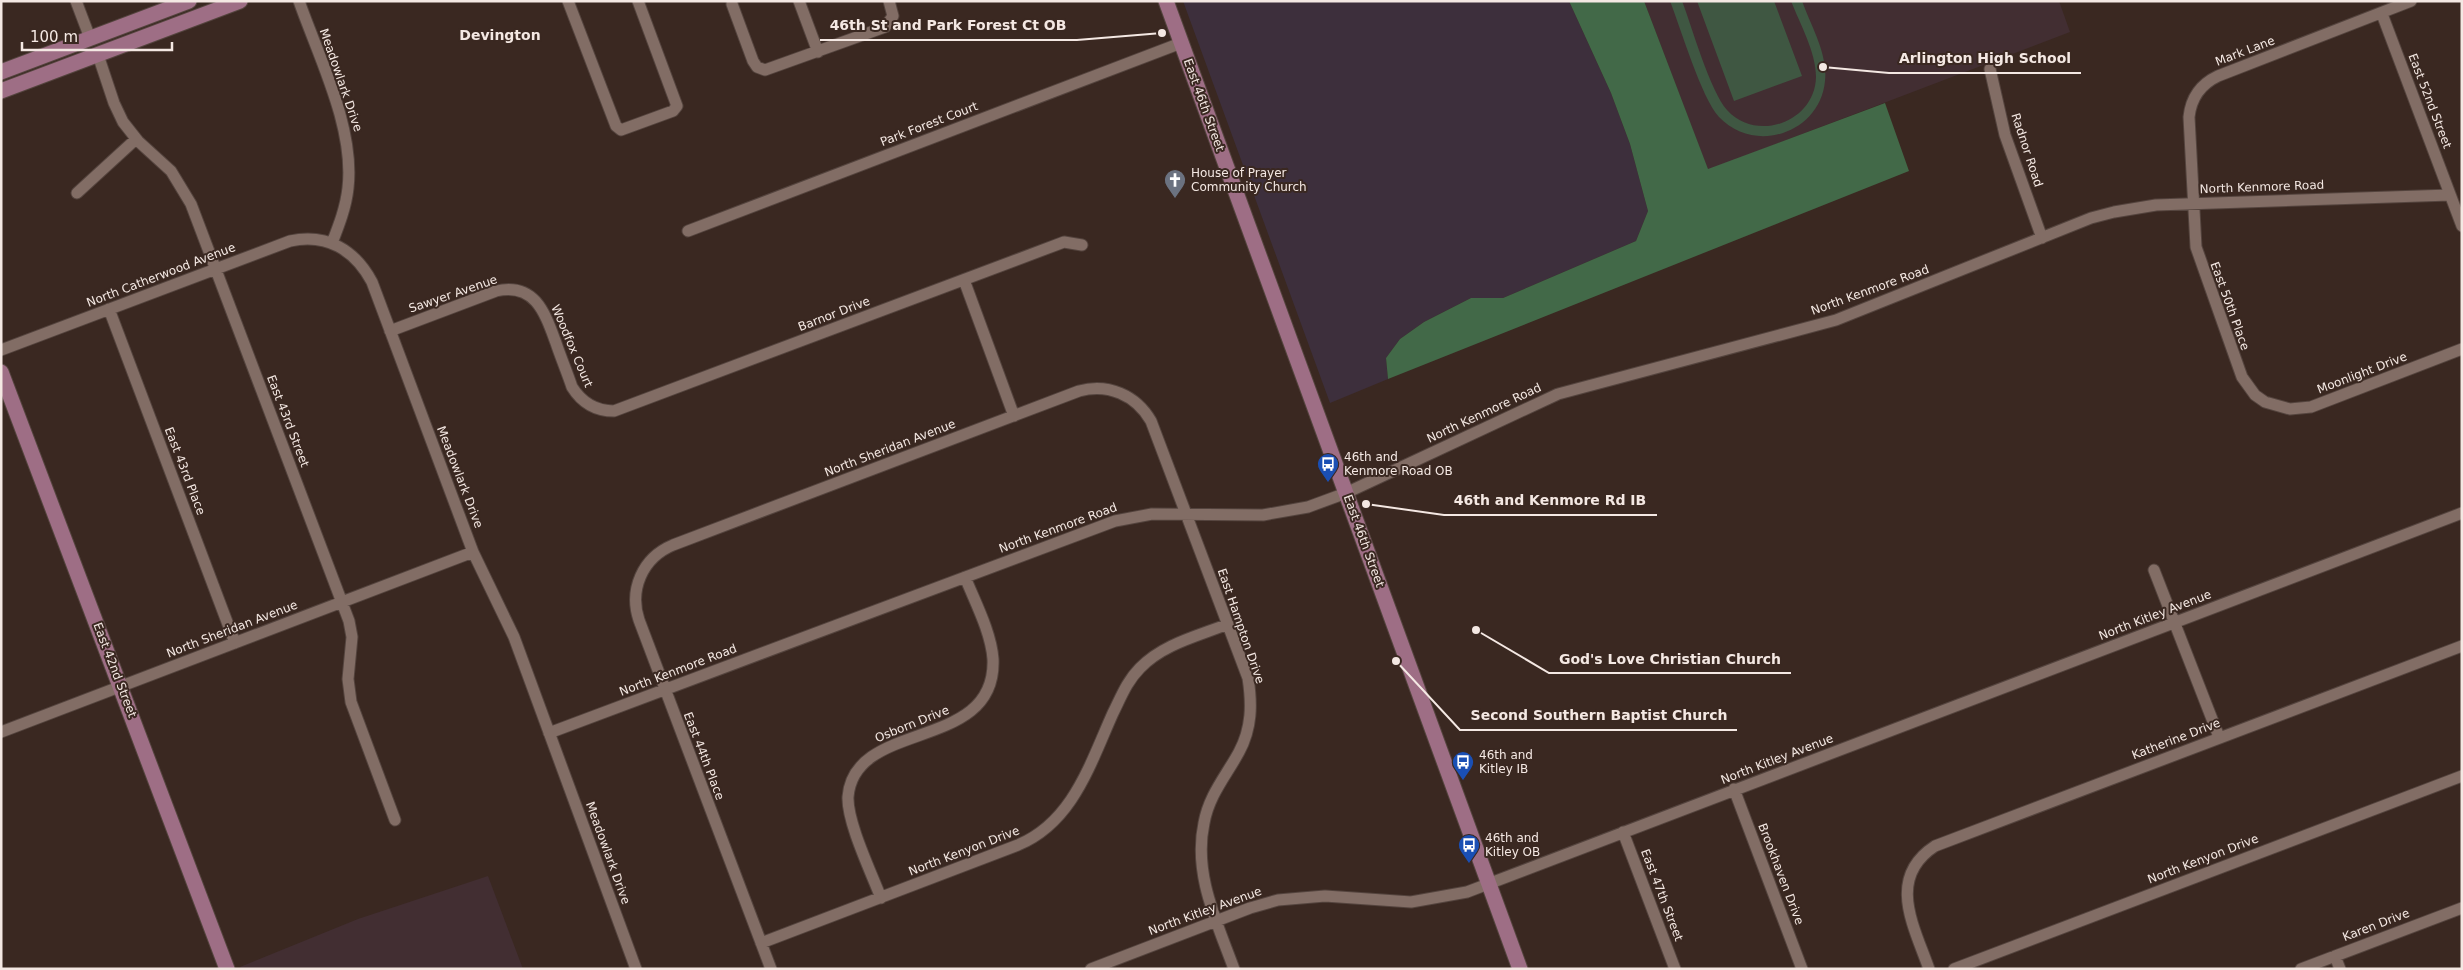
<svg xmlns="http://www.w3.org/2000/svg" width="2463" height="970" font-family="'DejaVu Sans',sans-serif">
<rect width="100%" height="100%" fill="#3a2821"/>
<path fill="#3d2f3c" d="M1183,1H1569L1611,93L1630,144L1648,211L1636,241L1503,298H1471L1424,322L1400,339L1386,358L1388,379L1330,403Z"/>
<path fill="#422e32" d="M1644,1H2059L2070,32L1708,170Z
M488,876L523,969H241L240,967L358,919Z"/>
<path fill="#3f5742" d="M1670,1H1682C1692,27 1710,91 1727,110C1757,143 1815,122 1816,77C1816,52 1800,24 1791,1H1802C1811,26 1828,54 1825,81C1820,133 1755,155 1719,117C1701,97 1681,29 1670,1Z
M1697,1H1774L1802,76L1734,101Z"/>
<path fill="#426948" d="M1569,1H1644L1708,169L1885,103L1909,171L1388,379L1386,358L1400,339L1424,322L1471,298H1503L1636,241L1648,211L1630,144L1611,93Z"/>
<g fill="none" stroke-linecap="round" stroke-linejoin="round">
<g stroke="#54443e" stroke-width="13">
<path id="street" d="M76,1L90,38
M299,1C319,58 355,128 348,188C346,207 339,225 332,243
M568,1L616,126L621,130L673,111L677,106L638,1
M799,1L818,52
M2411,1L2218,76C2201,84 2191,98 2189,117L2196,247L2242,377L2255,395L2265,402L2290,409L2311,407L2462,349
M732,4L753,61L757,67L765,70L885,27L893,16L889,1
M2382,14L2462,226
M98,55L114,103L123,122L138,141L171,171L191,204L349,621L352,637L348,679L351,702L395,820
M1990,69L2005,135L2042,238
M77,193L136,139
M688,231L1181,43
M964,280L1014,416
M109,309L235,643
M390,331L496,291C535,282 545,313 556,343C561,358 567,372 572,387C582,403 595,411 614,411L1064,242L1082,245
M1,350L290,241C327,233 355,250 372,282L473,552L514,637L636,969
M2154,570L2219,737
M1,732L473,552
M549,733L1115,521L1152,514L1263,515L1308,507L1346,493L1558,394L1836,320L2091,218L2114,212L2156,205L2450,195
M1734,789L1802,969
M1623,832L1675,969
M881,898C871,872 847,822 848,797C854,718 997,753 993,659C991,632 975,602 965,577
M761,943L1018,845C1073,822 1090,764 1113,713C1121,697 1127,681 1140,668C1163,644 1198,636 1228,624
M2335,956L2340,969
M771,969L639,620C629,590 642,558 673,545L1079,391C1108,383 1136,395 1151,421L1248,678C1252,704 1252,728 1239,752C1226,776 1209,795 1204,823C1193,874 1217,922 1234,969
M1091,969L1250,908L1278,900L1325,896L1411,902L1467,892L2462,513
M1929,969C1914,926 1886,878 1935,846L2462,646
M1954,969L2462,776
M2301,969L2462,908"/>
</g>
<g stroke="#54443e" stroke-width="17">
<path id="secondary" d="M1166,1L1520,969
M1,72L189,1
M1,91L240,1
M1,372L227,969"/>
</g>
<use href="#street" stroke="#826d65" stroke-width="11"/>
<use href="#secondary" stroke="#9e6e85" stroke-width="15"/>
</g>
<defs>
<g id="church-pin" transform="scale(1.125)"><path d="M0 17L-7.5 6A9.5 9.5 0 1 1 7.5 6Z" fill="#6b7280" stroke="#3a2821"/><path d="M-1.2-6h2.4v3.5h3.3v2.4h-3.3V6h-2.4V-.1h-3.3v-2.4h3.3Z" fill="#fff"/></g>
<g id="bus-pin" transform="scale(1.125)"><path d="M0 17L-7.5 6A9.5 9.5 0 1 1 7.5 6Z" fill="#1a4fb4" stroke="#3a2821"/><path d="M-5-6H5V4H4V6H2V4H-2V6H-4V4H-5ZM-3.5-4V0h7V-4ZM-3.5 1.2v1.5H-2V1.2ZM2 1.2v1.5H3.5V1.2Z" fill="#fff"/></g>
</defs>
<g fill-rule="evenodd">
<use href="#church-pin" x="1175" y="180"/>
<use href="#bus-pin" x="1328" y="464"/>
<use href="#bus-pin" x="1463" y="762"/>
<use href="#bus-pin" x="1469" y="845"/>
</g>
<g text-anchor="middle" stroke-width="4" stroke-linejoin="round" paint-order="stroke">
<g font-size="12" fill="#f4e8e3" stroke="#3a2821">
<text transform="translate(2245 51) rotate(-21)" y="4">Mark Lane</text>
<text transform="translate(341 80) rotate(71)" y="4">Meadowlark Drive</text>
<text transform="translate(2430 101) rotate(69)" y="4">East 52nd Street</text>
<text transform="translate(1204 105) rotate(70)" y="4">East 46th Street</text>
<text transform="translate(929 124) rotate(-21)" y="4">Park Forest Court</text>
<text transform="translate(2027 150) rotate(72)" y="4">Radnor Road</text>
<text transform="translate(2262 187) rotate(-2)" y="4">North Kenmore Road</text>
<text transform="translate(161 275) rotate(-21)" y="4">North Catherwood Avenue</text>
<text transform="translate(1870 290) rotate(-20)" y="4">North Kenmore Road</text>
<text transform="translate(453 294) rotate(-19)" y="4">Sawyer Avenue</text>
<text transform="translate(2230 306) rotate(70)" y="4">East 50th Place</text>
<text transform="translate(834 314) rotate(-21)" y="4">Barnor Drive</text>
<text transform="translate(572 346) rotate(67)" y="4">Woodfox Court</text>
<text transform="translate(2362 373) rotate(-21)" y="4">Moonlight Drive</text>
<text transform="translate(1484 413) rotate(-25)" y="4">North Kenmore Road</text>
<text transform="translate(288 421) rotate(69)" y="4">East 43rd Street</text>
<text transform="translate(890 448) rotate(-21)" y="4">North Sheridan Avenue</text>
<text transform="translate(185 471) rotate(69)" y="4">East 43rd Place</text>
<text transform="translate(460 477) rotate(69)" y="4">Meadowlark Drive</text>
<text transform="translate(1058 528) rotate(-20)" y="4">North Kenmore Road</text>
<text transform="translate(1364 541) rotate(70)" y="4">East 46th Street</text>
<text transform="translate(2155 615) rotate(-21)" y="4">North Kitley Avenue</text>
<text transform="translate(1241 626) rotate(71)" y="4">East Hampton Drive</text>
<text transform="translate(232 629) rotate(-21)" y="4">North Sheridan Avenue</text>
<text transform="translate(115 670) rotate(69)" y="4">East 42nd Street</text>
<text transform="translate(678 670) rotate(-21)" y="4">North Kenmore Road</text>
<text transform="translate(912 724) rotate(-22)" y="4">Osborn Drive</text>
<text transform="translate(2176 739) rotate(-21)" y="4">Katherine Drive</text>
<text transform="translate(704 756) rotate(69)" y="4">East 44th Place</text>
<text transform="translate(1777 759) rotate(-21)" y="4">North Kitley Avenue</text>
<text transform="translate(964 851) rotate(-21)" y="4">North Kenyon Drive</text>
<text transform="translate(608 853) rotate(70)" y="4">Meadowlark Drive</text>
<text transform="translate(2203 859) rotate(-21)" y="4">North Kenyon Drive</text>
<text transform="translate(1781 874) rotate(69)" y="4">Brookhaven Drive</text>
<text transform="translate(1662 895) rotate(69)" y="4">East 47th Street</text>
<text transform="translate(1205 911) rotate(-20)" y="4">North Kitley Avenue</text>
<text transform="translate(2376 925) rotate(-21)" y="4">Karen Drive</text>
</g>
<g font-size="12" fill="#f4e8e3" stroke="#3a2821" text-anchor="start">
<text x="1191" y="177">House of Prayer<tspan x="1191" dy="14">Community Church</tspan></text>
<text x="1344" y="461">46th and<tspan x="1344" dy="14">Kenmore Road OB</tspan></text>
<text x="1479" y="759">46th and<tspan x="1479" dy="14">Kitley IB</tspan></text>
<text x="1485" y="842">46th and<tspan x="1485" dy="14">Kitley OB</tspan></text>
</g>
<g font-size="14" font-weight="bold" fill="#f4e8e3" stroke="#3a2821">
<text x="500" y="40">Devington</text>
</g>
</g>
<path fill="none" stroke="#f4e8e3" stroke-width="2" d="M1162 33L1077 40H820M1823 67L1889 73H2081M1366 504L1444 515H1657M1476 630L1549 673H1791M1396 661L1460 730H1737"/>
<g fill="#f4e8e3" stroke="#3a2821" stroke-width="2">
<circle cx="1162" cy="33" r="5"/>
<circle cx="1823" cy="67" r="5"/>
<circle cx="1366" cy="504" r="5"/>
<circle cx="1476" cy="630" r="5"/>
<circle cx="1396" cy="661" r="5"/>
</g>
<g font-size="14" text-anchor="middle" font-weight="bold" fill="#f4e8e3" stroke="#3a2821" stroke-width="4" stroke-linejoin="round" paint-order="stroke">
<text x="948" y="30">46th St and Park Forest Ct OB</text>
<text x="1985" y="63">Arlington High School</text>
<text x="1550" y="505">46th and Kenmore Rd IB</text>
<text x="1670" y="664">God's Love Christian Church</text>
<text x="1599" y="720">Second Southern Baptist Church</text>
</g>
<rect width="2463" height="970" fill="none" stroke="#f4e8e3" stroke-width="5"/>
<path d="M22 42v8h150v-8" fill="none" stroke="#f4e8e3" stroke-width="2.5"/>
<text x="30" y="42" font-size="15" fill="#f4e8e3" stroke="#3a2821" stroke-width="4" paint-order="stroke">100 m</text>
</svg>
